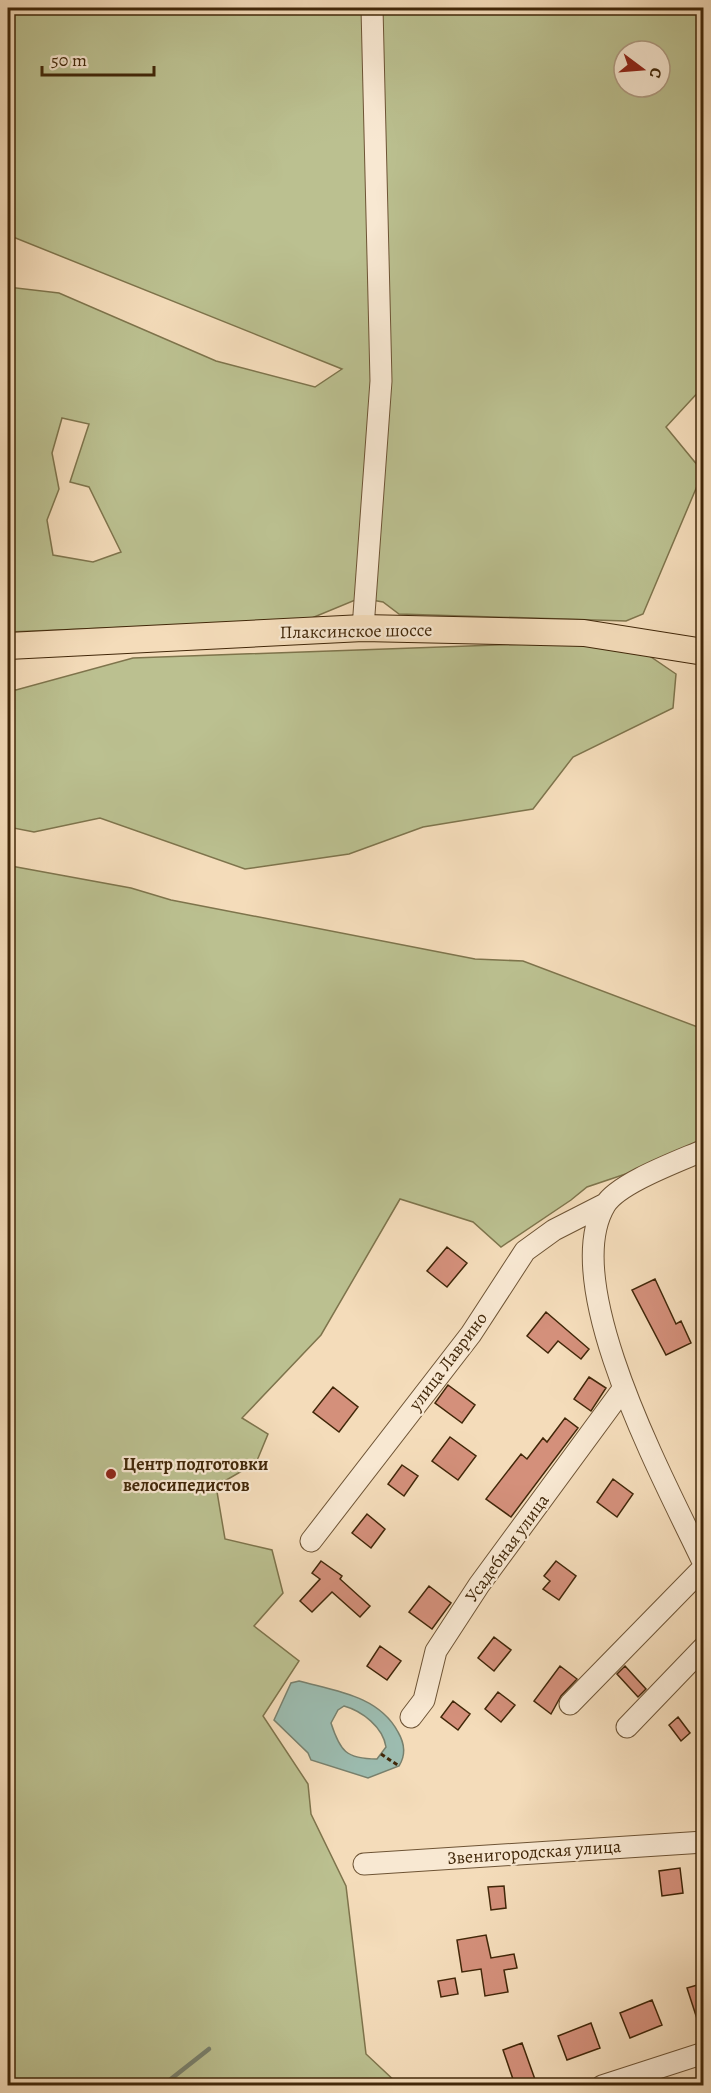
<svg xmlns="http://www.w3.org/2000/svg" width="711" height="2093" font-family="Alegreya,serif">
<rect width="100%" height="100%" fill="#f4dcba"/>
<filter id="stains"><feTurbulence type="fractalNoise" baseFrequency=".00333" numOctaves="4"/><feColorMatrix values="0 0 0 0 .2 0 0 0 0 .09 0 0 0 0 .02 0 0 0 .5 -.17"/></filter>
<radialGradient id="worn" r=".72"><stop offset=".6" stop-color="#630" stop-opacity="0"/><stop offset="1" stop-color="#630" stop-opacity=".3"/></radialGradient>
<path fill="#bbc090" stroke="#7e744c" stroke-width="1.5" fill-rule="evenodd" d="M8,8H703V387L666,427L703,472L643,614L626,621L399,614L383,602L360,598L307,620L8,632V287L59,293L216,361L315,387L342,369L8,235ZM624,51H660V87H624ZM62,418L89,424L70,482L89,487L121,552L93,562L53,555L47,520L59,489L52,453Z
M582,642L648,655L676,674L673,708L573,757L533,809L423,827L349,854L245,869L100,818L34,832L8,827V688L16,690L133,658Z
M11,866L131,888L171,900L475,959L523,961L703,1029V1148L587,1187L571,1200L501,1247L473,1222L400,1199L321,1335L242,1418L268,1434L256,1463L216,1486L225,1539L272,1550L283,1593L254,1626L299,1661L263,1716L308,1784L311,1814L346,1886L366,2054L399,2085H8V875Z"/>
<path fill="#9cbcb0" stroke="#78806d" stroke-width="1.5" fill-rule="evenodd" d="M299,1681C336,1691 379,1696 398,1732C405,1744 406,1755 399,1766L368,1778L311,1760L308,1753L274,1720L291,1683ZM344,1706C362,1711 383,1727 386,1747L377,1759C346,1759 340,1751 331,1723L338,1710Z"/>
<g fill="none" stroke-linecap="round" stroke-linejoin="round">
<path stroke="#78806d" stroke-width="4.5" d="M162,2086L209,2049"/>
</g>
<path fill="#d4907b" stroke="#412709" stroke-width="1.5" d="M447,1247L467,1263L447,1287L427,1271Z
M655,1279L676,1324L681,1321L691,1343L666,1355L632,1290Z
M546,1312L589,1349L581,1359L558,1341L548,1353L527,1336Z
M589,1377L606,1388L591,1411L574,1399Z
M448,1385L475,1405L462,1423L435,1403Z
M333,1387L358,1407L339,1432L313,1412Z
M565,1418L578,1428L511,1517L486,1499L521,1454L527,1459L543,1438L547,1442Z
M450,1437L476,1456L458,1480L432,1461Z
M402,1465L418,1476L404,1496L388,1484Z
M613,1479L633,1494L617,1517L597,1502Z
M367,1514L385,1529L371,1548L352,1533Z
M321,1561L342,1576L340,1579L370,1606L360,1617L332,1592L312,1612L300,1601L320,1579L312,1573Z
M556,1561L576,1576L559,1600L543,1589L550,1581L544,1576Z
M429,1586L451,1603L432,1629L409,1612Z
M494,1637L511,1650L494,1671L478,1658Z
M380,1646L401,1661L387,1680L367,1666Z
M560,1666L577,1679L561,1696L551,1714L534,1701Z
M625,1666L646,1689L638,1697L617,1674Z
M498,1692L515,1705L501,1722L485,1709Z
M453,1701L470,1714L458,1730L441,1717Z
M678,1717L690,1733L681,1741L669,1725Z
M680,1868L683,1893L662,1896L659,1871Z
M504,1886L506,1908L491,1910L488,1887Z
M486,1935L491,1958L514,1954L517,1968L504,1970L508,1992L485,1996L481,1969L462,1972L457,1940Z
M455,1978L458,1994L441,1997L438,1981Z
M704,1983V2030L701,2031L687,1988Z
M652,2000L662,2025L630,2038L620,2013Z
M591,2023L600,2048L567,2060L558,2036Z
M522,2043L537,2085H515L503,2050Z"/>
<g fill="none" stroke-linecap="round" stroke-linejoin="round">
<g stroke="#6e5435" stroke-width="23">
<path id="minor" d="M363,628L381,381L372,8
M704,1150C679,1161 618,1183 605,1205C557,1285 668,1487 704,1564
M311,1541L471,1334L525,1251L554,1230L605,1204
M570,1704L704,1567
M411,1717L424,1700L436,1651L479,1585L623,1389
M627,1727L704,1647
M364,1864L704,1842
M602,2086L704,2053"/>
</g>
<g stroke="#412709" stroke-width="28">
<path id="major" d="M8,646L363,628L584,633L704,652"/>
</g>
<path stroke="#412709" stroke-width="3" stroke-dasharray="4.5 3" stroke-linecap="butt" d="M381,1754L399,1766"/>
<use href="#minor" stroke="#f8e8d2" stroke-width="21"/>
<use href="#major" stroke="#f4dcba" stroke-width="26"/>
</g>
<circle fill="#8f2418" stroke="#f8e8d2" stroke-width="2" cx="111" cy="1474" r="6"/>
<g text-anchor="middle" stroke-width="4.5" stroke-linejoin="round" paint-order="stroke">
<g font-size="18" fill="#412709" stroke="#f8e8d2">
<text transform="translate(356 631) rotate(-1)" y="6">Плаксинское шоссе</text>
<text transform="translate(448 1361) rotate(-53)" y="6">улица Лаврино</text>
<text transform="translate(507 1548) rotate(-54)" y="6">Усадебная улица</text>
<text transform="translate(534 1852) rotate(-4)" y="6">Звенигородская улица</text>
</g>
<g font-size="18" font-weight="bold" fill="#412709" stroke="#f8e8d2" text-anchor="start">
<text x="123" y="1470">Центр подготовки<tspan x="123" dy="21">велосипедистов</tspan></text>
</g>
</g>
<rect width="711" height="2093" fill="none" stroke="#f4dcba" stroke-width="30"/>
<rect x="9" y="9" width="693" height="2075" fill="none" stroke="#412709" stroke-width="3"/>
<rect x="15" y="15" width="681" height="2063" fill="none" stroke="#412709" stroke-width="1.5"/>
<g transform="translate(642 69) rotate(106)"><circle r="28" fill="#f8e8d2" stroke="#af9b82" stroke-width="1.5"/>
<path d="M0-4.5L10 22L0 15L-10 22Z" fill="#8f2418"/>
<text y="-9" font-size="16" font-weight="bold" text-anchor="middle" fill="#412709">С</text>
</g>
<path d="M42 66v9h112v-9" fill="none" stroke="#412709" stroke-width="3"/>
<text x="51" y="66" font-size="18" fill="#412709" stroke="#f8e8d2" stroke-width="4.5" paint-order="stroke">50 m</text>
<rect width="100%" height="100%" filter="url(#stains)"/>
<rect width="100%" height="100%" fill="url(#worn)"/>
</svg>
